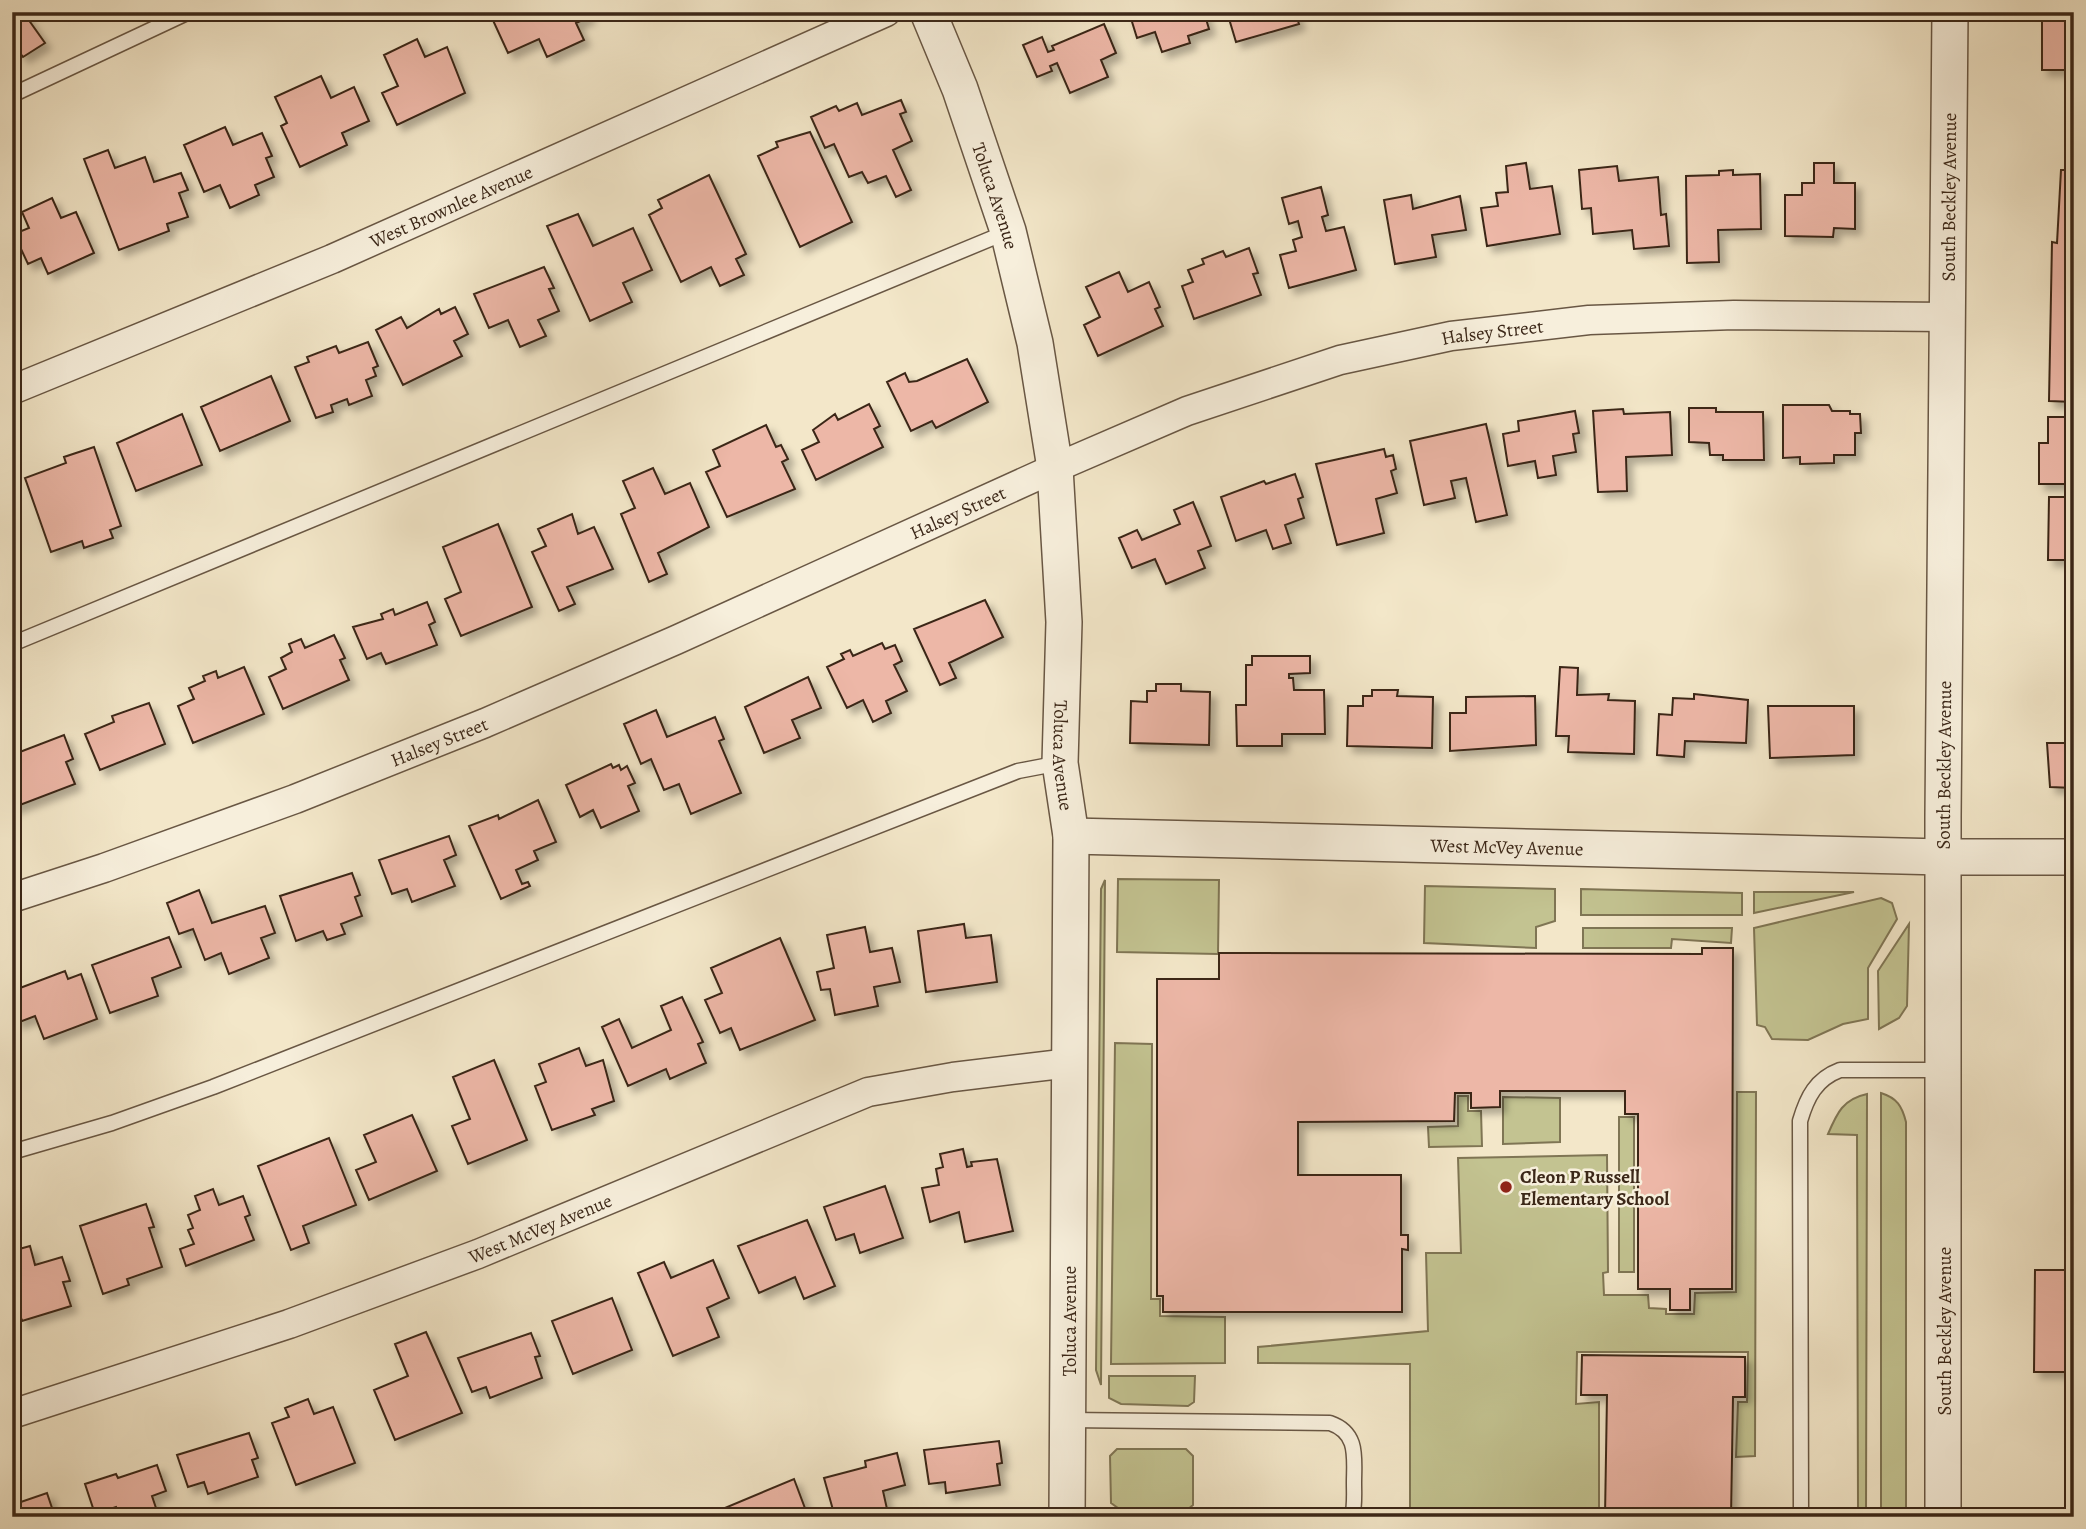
<svg xmlns="http://www.w3.org/2000/svg" width="2086" height="1529" font-family="Alegreya,serif">
<defs>
<filter id="shadow"><feDropShadow dx="6" dy="6" stdDeviation="3.5" flood-color="#0004"/></filter>
</defs>
<rect width="100%" height="100%" fill="#f3e7c9"/>
<filter id="stains"><feTurbulence type="fractalNoise" baseFrequency=".00286" numOctaves="4"/><feColorMatrix values="0 0 0 0 .2 0 0 0 0 .09 0 0 0 0 .02 0 0 0 .5 -.17"/></filter>
<radialGradient id="worn" r=".72"><stop offset=".6" stop-color="#630" stop-opacity="0"/><stop offset="1" stop-color="#630" stop-opacity=".3"/></radialGradient>
<path fill="#c3c391" stroke="#7f7554" stroke-width="2" d="M1118,879L1219,880L1218,954L1117,952Z
M1105,880L1101,1385L1096,1370L1101,889Z
M1425,886L1555,889V921L1536,927V948L1424,943Z
M1581,889L1742,893V915H1581Z
M1754,892H1854L1754,913Z
M1881,898L1892,903L1897,919L1868,968V1019L1843,1024L1808,1040L1772,1039L1765,1027L1757,1025L1754,928Z
M1909,924L1907,1006L1899,1018L1879,1029L1878,971Z
M1583,928H1732L1731,943L1672,939L1671,948H1583Z
M1115,1043L1152,1044L1151,1299H1160V1316L1225,1317V1363L1111,1364Z
M1737,1092H1756L1755,1456L1736,1457L1738,1402H1747L1748,1352H1577L1576,1404L1599,1402V1517H1410V1364L1258,1363V1347L1428,1331L1426,1253H1461L1458,1158L1607,1155L1608,1272L1603,1273L1604,1295H1648L1649,1308L1666,1309V1314H1694L1695,1293L1736,1292Z
M1881,1093C1897,1098 1902,1106 1906,1122V1517H1881Z
M1867,1094L1866,1517H1831L1830,1509H1858L1857,1135L1828,1134C1837,1113 1843,1099 1867,1094Z
M1458,1096H1468V1111H1481L1482,1146L1429,1147L1428,1127L1458,1126Z
M1503,1097L1560,1098V1142L1503,1144Z
M1619,1117H1634V1272H1619Z
M1109,1376H1195L1194,1402L1188,1406L1121,1404L1109,1398Z
M1117,1449H1186L1193,1456V1505L1187,1510L1118,1508L1111,1503L1110,1456Z"/>
<path fill="#edb7a7" stroke="#3b2718" stroke-width="2" filter="url(#shadow)" d="M12,12H23L45,43L23,57L12,42Z
M500,12H521L523,16L530,12H587L589,17L576,23L584,40L547,57L539,39L508,53L491,16Z
M1129,12H1204L1209,29L1188,36L1190,43L1162,52L1155,32L1137,38Z
M1227,12H1295L1299,24L1236,42Z
M2042,12H2074V70H2042Z
M1104,24L1116,53L1101,60L1108,77L1070,93L1057,63L1050,66L1052,71L1037,77L1023,45L1042,37L1048,52L1054,50L1052,46Z
M417,39L425,57L447,47L465,93L397,125L382,93L398,86L384,55Z
M321,76L331,98L354,87L369,121L342,133L347,145L300,167L281,126L287,123L275,97Z
M901,100L906,112L900,114L912,141L893,150L911,190L896,197L886,176L868,183L862,172L849,177L834,144L825,148L811,117L836,106L839,111L857,103L862,115Z
M225,127L233,145L262,133L272,156L266,158L274,177L255,185L259,195L230,208L220,185L204,192L184,145Z
M810,132L852,222L800,247L758,156L778,147L776,142Z
M108,150L115,168L145,157L154,182L181,173L188,190L179,193L188,217L167,224L169,231L119,250L84,159Z
M1526,163L1530,189L1552,186L1560,234L1487,246L1481,208L1498,206L1496,193L1508,192L1506,166Z
M1814,163H1834V183H1855V229L1834,228L1833,237L1785,236V195H1802V183H1814Z
M1617,166L1619,181L1658,177L1661,215L1666,214L1669,246L1634,249L1632,230L1593,234L1591,208L1582,209L1579,170Z
M1733,170V175L1760,174L1761,229L1718,230L1719,262L1687,263L1686,176L1719,175V171Z
M2061,170H2074V402L2049,401L2052,242L2057,243Z
M709,175L746,254L736,259L744,275L720,286L711,267L681,282L649,215L662,208L658,200Z
M1321,187L1328,215L1322,217L1326,231L1344,227L1356,270L1289,288L1280,255L1296,251L1293,240L1302,237L1298,221L1289,224L1282,198Z
M1411,195L1413,209L1460,196L1466,230L1432,235L1436,257L1395,264L1384,200Z
M52,198L61,218L76,212L94,253L48,274L41,258L28,264L14,234L29,228L22,212Z
M578,214L593,246L633,228L652,270L623,283L632,302L590,321L547,226Z
M1249,248L1258,273L1253,274L1261,295L1194,319L1182,286L1193,282L1188,270L1204,264L1202,259L1223,251L1226,257Z
M544,267L554,288L549,289L559,311L538,320L546,336L520,347L508,320L489,328L474,294Z
M1119,272L1128,292L1149,282L1160,307L1155,309L1163,326L1098,356L1084,325L1100,317L1086,287Z
M455,307L468,334L454,341L462,356L403,385L376,330L401,317L407,328L439,309L441,314Z
M368,342L378,366L373,368L376,376L366,380L372,396L349,405L347,399L331,405L333,412L316,418L295,367L309,362L307,357L336,346L339,353Z
M967,359L988,402L936,428L932,421L911,431L887,382L905,373L909,382L917,381Z
M271,376L290,421L220,451L201,407Z
M869,404L880,426L874,429L883,447L816,480L802,450L819,442L813,430L835,414L838,420Z
M1783,405H1829L1832,411H1850V414H1860L1861,433H1855V455H1834V463L1800,464V457L1783,458Z
M1689,408H1716V412H1763L1764,460H1723V455H1710L1709,443L1689,442Z
M1623,409L1624,414L1670,412L1672,455L1626,457L1627,491L1598,492L1593,411Z
M1575,411L1579,433L1573,434L1576,452L1553,456L1556,475L1538,478L1535,461L1508,466L1503,434L1519,431L1518,421Z
M182,414L202,465L136,491L117,443Z
M2048,417H2074V484H2039V443H2048Z
M1486,424L1507,515L1476,522L1466,478L1451,481L1455,498L1424,505L1410,441Z
M766,425L776,447L781,445L788,459L782,462L795,489L727,517L706,472L720,466L713,450Z
M94,447L121,526L110,530L113,538L84,548L82,541L51,552L25,478L66,463L64,457Z
M1384,449L1386,457L1393,455L1396,469L1391,471L1397,493L1376,499L1384,533L1337,545L1316,464Z
M653,468L665,494L690,483L709,527L658,553L667,574L649,582L621,514L635,508L623,481Z
M1295,474L1303,497L1298,499L1304,518L1285,525L1291,543L1273,549L1266,530L1236,541L1221,497L1264,481L1266,484Z
M2049,497H2074V560H2048Z
M1193,502L1211,546L1198,551L1205,568L1166,584L1155,559L1132,568L1119,538L1137,530L1142,540L1180,524L1174,510Z
M572,514L578,534L594,527L613,569L567,587L575,604L559,611L532,552L546,546L538,529Z
M498,524L532,607L461,636L445,599L461,592L443,547Z
M985,600L1003,637L949,663L956,678L940,685L914,629Z
M427,602L435,622L429,625L437,645L386,664L381,653L367,659L353,627L383,619L381,614L393,609L395,615Z
M334,635L345,658L340,660L349,680L283,709L269,677L286,669L281,658L292,652L289,644L301,639L305,648Z
M882,643L885,649L895,645L902,661L894,665L907,691L886,701L891,713L873,722L863,700L847,708L827,667L844,659L841,654L850,650L853,656Z
M1252,656H1310V673L1289,674V678H1293L1294,690H1324L1325,734H1282V746H1237L1236,705H1246V665H1252Z
M244,667L264,714L193,743L178,706L194,699L189,688L205,681L203,676L216,671L218,678Z
M1560,667L1578,668L1577,695L1609,694L1608,700L1635,701L1634,754L1568,752L1569,736H1556Z
M808,677L821,708L792,720L800,738L764,753L745,707Z
M1156,684H1181V691L1210,692L1209,745L1130,743L1131,701L1147,702V691H1156Z
M1372,690H1398L1397,696L1433,697L1432,748L1347,746L1348,706H1363V696H1372Z
M1694,694L1748,700L1746,743L1685,741L1684,757L1657,755L1659,714L1672,715L1673,698L1694,699Z
M1535,696L1536,745L1450,751V713H1466V697Z
M149,703L165,744L100,770L85,734L114,722L112,716Z
M1768,706H1854V755L1770,758Z
M656,710L667,737L715,717L724,739L719,741L741,793L691,814L679,784L664,790L651,759L641,764L624,724Z
M64,735L73,759L66,762L75,784L12,808V755Z
M2047,743H2074V788L2050,787Z
M611,764L613,768L619,765L621,770L627,766L635,783L628,786L639,811L601,828L593,810L580,817L566,785Z
M538,800L556,842L534,851L538,860L516,870L522,884L528,882L530,886L501,899L469,826L498,815L499,819Z
M449,836L456,855L444,860L455,886L412,902L407,889L392,894L379,860Z
M352,873L360,895L355,897L362,916L341,924L345,934L327,940L323,931L296,941L280,896Z
M199,890L212,923L265,906L275,933L261,938L269,958L229,974L221,953L205,960L193,929L179,934L167,903Z
M964,924L966,938L991,935L997,982L926,992L918,931Z
M865,927L870,952L892,948L900,982L874,987L878,1006L835,1015L830,989L821,990L817,972L834,968L827,935Z
M169,937L181,967L152,978L158,996L110,1013L92,965Z
M780,938L815,1020L740,1050L731,1028L720,1033L705,1000L722,993L711,968Z
M1702,948H1733L1732,1289H1690V1310H1670V1289H1638V1114H1625V1091H1500V1107L1471,1108V1093H1455L1454,1121L1298,1122V1175H1401V1235H1408V1250L1402,1249V1312H1163V1296H1157V979H1219V953L1702,954Z
M65,971L68,979L81,974L97,1019L44,1039L35,1016L17,1023L12,1010V991Z
M682,997L703,1042L698,1044L706,1063L670,1079L666,1069L628,1086L602,1027L619,1019L632,1048L671,1030L661,1006Z
M579,1048L586,1066L603,1060L614,1101L592,1109L595,1115L552,1130L535,1086L546,1082L539,1064Z
M494,1060L527,1140L468,1164L452,1126L470,1119L453,1077Z
M412,1115L437,1171L369,1200L356,1170L376,1162L364,1135Z
M329,1138L356,1205L303,1226L309,1243L291,1250L258,1166Z
M963,1149L967,1167L972,1166L971,1162L997,1159L1013,1231L965,1242L959,1212L930,1222L922,1188L939,1185L936,1169L943,1167L940,1154Z
M885,1186L903,1238L860,1253L854,1234L836,1240L824,1207Z
M213,1189L219,1205L243,1196L250,1215L245,1217L254,1240L186,1266L180,1249L194,1244L188,1230L193,1228L188,1215L200,1210L195,1196Z
M146,1204L154,1227L149,1228L162,1267L127,1279L129,1285L103,1294L80,1226Z
M807,1220L835,1286L804,1299L795,1277L759,1293L738,1246Z
M30,1246L35,1265L62,1257L70,1281L63,1282L71,1306L22,1321L17,1304L12,1306V1274L19,1272L12,1251Z
M713,1260L729,1298L707,1308L719,1337L673,1356L638,1273L664,1262L671,1278Z
M2035,1270H2074V1372H2034Z
M612,1298L632,1350L573,1374L552,1321Z
M426,1332L462,1413L395,1440L374,1390L408,1376L395,1344Z
M531,1333L540,1356L535,1357L542,1378L490,1398L486,1387L472,1392L458,1358Z
M1582,1355L1745,1357V1397H1733L1731,1517H1605L1607,1395H1581Z
M308,1399L314,1414L333,1407L355,1463L296,1485L272,1423L289,1417L285,1408Z
M249,1433L258,1458L252,1460L258,1477L208,1494L204,1482L188,1487L177,1455Z
M999,1441L1002,1463L997,1464L1000,1485L946,1493L945,1482L929,1484L924,1450Z
M897,1453L905,1485L883,1491L887,1509L857,1517H835L824,1478L866,1467L865,1461Z
M157,1465L166,1491L152,1496L158,1514L149,1517H119L116,1507L95,1514L85,1484L116,1474L118,1478Z
M794,1479L806,1511L791,1517H723L720,1510Z
M47,1493L55,1517H12V1505Z"/>
<g fill="none" stroke-linecap="round" stroke-linejoin="round">
<g stroke="#695744" stroke-width="17">
<path id="service" d="M12,95L189,12
M12,644L1007,232
M12,1152L112,1123L213,1087L1018,771L1060,763
M1068,1420L1330,1423C1359,1433 1354,1458 1354,1483C1354,1494 1355,1506 1352,1517
M1801,1517L1800,1121C1807,1097 1816,1079 1840,1070H1944"/>
</g>
<g stroke="#695744" stroke-width="31">
<g id="minor">
<path id="s1" d="M12,390L332,259L886,12"/>
<path id="s2" d="M12,898L104,868L295,799L485,723L676,640L1055,468L1187,411L1340,360L1451,336L1589,320L1734,315L1948,317"/>
<path id="s3" d="M12,1414L289,1324L478,1254L868,1092L953,1077L1070,1063"/>
</g>
</g>
<g stroke="#695744" stroke-width="38">
<g id="tertiary">
<path id="s4" d="M928,12L960,89L1008,231L1035,343L1055,468L1064,622L1060,763L1071,836L1067,1517"/>
<path id="s5" d="M1071,836L1943,857H2074"/>
<path id="s6" d="M1943,1517V817L1950,12"/>
</g>
</g>
<use href="#service" stroke="#f7efdc" stroke-width="14"/>
<use href="#minor" stroke="#f7efdc" stroke-width="28"/>
<use href="#tertiary" stroke="#f7efdc" stroke-width="35"/>
</g>
<circle fill="#8f2418" stroke="#f7efdc" stroke-width="2.5" cx="1506" cy="1187" r="7"/>
<g text-anchor="middle" stroke-width="5" stroke-linejoin="round" paint-order="stroke">
<g font-size="19" fill="#3b2718" stroke="#f7efdc">
<text dy="7" stroke="none"><textPath href="#s4" startOffset="196">Toluca Avenue</textPath></text>
<text dy="7" stroke="none"><textPath href="#s6" startOffset="1320">South Beckley Avenue</textPath></text>
<text dy="7" stroke="none"><textPath href="#s1" startOffset="476">West Brownlee Avenue</textPath></text>
<text dy="7" stroke="none"><textPath href="#s2" startOffset="1589">Halsey Street</textPath></text>
<text dy="7" stroke="none"><textPath href="#s2" startOffset="1022">Halsey Street</textPath></text>
<text dy="7" stroke="none"><textPath href="#s2" startOffset="455">Halsey Street</textPath></text>
<text dy="7" stroke="none"><textPath href="#s4" startOffset="763">Toluca Avenue</textPath></text>
<text dy="7" stroke="none"><textPath href="#s6" startOffset="752">South Beckley Avenue</textPath></text>
<text dy="7" stroke="none"><textPath href="#s5" startOffset="436">West McVey Avenue</textPath></text>
<text dy="7" stroke="none"><textPath href="#s3" startOffset="560">West McVey Avenue</textPath></text>
<text transform="translate(1069 1321) rotate(-90)" y="7">Toluca Avenue</text>
<text transform="translate(1944 1331) rotate(-90)" y="7">South Beckley Avenue</text>
</g>
<g font-size="19" font-weight="bold" fill="#3b2718" stroke="#f7efdc" text-anchor="start">
<text x="1520" y="1183">Cleon P Russell<tspan x="1520" dy="22">Elementary School</tspan></text>
</g>
</g>
<rect width="2086" height="1529" fill="none" stroke="#f3e7c9" stroke-width="42"/>
<rect x="14" y="14" width="2058" height="1501" fill="none" stroke="#3b2718" stroke-width="3.5"/>
<rect x="21" y="21" width="2044" height="1487" fill="none" stroke="#3b2718" stroke-width="2"/>
<rect width="100%" height="100%" filter="url(#stains)"/>
<rect width="100%" height="100%" fill="url(#worn)"/>
</svg>
